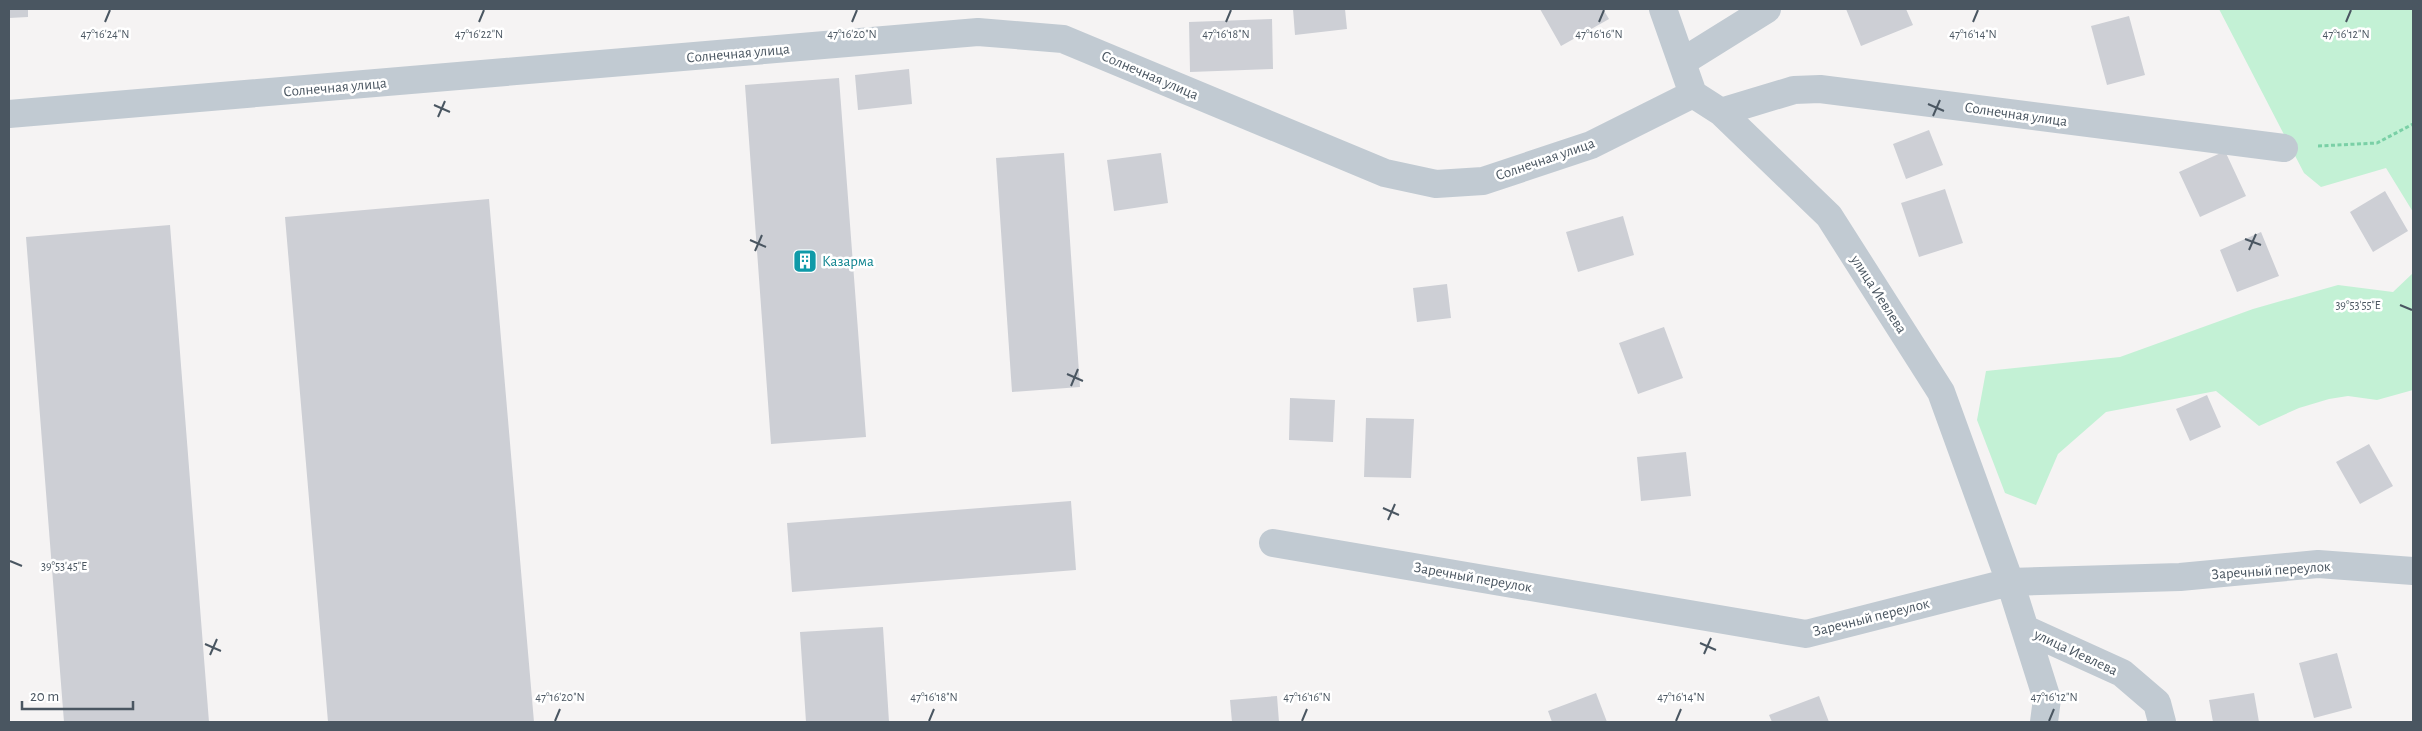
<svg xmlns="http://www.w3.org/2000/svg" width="2422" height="731" font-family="'Alegreya Sans',sans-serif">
<rect width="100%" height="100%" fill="#f5f3f3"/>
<path fill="#c3f1d5" d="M2219,9H2413V212L2386,168L2321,187L2304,173Z
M2413,273V390L2377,400L2348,396L2329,399L2299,408L2259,426L2216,391L2106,412L2058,454L2036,505L2005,493L1977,420L1986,371L2120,357L2253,309L2338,285L2393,292Z"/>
<path fill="#cdcfd5" d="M9,9H28V17L9,18Z
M1293,9H1345L1347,29L1295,35Z
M1540,9H1603L1609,19L1561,46Z
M1846,9H1906L1913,25L1861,46Z
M2129,16L2145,75L2107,85L2091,26Z
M1272,19L1273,69L1190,72L1189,22Z
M909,69L912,104L858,110L855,75Z
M839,78L866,437L771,444L745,85Z
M1929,130L1943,165L1906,179L1893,144Z
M2225,151L2246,196L2200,217L2179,172Z
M1064,153L1080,387L1012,392L996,158Z
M1161,153L1168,203L1114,211L1107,160Z
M1945,189L1963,243L1919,257L1901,203Z
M2385,191L2408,231L2373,252L2350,212Z
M489,199L534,722H328L285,217Z
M1623,216L1634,255L1578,272L1566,232Z
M170,225L209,722H64L26,237Z
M2261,232L2279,276L2237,292L2220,250Z
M1447,284L1451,318L1417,322L1413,288Z
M1664,327L1683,378L1638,394L1619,343Z
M2207,395L2221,427L2190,441L2176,409Z
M1290,398L1335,400L1333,442L1289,440Z
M1366,418L1414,419L1411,478L1364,477Z
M2369,444L2393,486L2360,504L2336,462Z
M1686,452L1691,496L1641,501L1637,457Z
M1071,501L1076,570L792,592L787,523Z
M883,627L889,722H806L800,632Z
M2337,653L2352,708L2314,718L2299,663Z
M1596,693L1607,722H1552L1548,711Z
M2254,693L2259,722H2213L2209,700Z
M1277,696L1279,722H1232L1230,700Z
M1819,696L1829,722H1772L1769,715Z"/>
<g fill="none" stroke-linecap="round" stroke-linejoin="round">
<path stroke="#7ad0a6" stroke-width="3" stroke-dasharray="4 2.5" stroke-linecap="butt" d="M2318,146L2377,143L2413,124"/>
<path stroke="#c1cad2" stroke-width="28" d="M1663,9L1693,94L1721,112L1829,216L1941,392L2010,582L2047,699L2044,722
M1682,62L1767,9
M1721,112L1794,90L1820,89L2284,148
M9,114L978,32L1063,39L1385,173L1436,184L1483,181L1591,145L1693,94
M1273,543L1806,634L2010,582L2180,577L2318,564L2413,571
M2025,629L2122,673L2157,703L2162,722"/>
</g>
<path fill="none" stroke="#4a5661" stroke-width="2" d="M105,22L110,10M479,22L484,10M852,22L857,10M1226,22L1231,10M1599,22L1604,10M1973,22L1978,10M2346,22L2351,10M1928,104L1944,111M434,105L450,112M1933,116L1940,100M438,117L445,101M2245,239L2261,245M750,240L766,247M2249,250L2256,234M755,251L762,235M2400,305L2412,310M1067,374L1083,381M1071,386L1078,369M1383,508L1399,515M1388,520L1395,504M10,561L22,566M1700,643L1716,650M205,644L221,651M1704,654L1711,638M210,655L217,639M555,721L560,709M929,721L934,709M1302,721L1307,709M1676,721L1681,709M2049,721L2054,709"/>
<defs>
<g id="building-square" transform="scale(1.25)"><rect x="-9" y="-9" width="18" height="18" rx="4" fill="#0f9aa8" stroke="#fff"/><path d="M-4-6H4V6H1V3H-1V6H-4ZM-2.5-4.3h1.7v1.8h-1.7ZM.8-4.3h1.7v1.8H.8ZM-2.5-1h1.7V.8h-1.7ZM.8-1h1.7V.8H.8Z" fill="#fff"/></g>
</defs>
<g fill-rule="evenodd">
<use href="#building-square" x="805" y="261"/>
</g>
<g text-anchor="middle" stroke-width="5" stroke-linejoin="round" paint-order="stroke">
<g font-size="15" fill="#4a5661" stroke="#fff">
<text transform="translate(738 53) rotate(-5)" y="5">Солнечная улица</text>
<text transform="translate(1150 75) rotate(23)" y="5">Солнечная улица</text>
<text transform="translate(335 87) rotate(-5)" y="5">Солнечная улица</text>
<text transform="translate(2016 114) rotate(8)" y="5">Солнечная улица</text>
<text transform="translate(1545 159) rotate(-19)" y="5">Солнечная улица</text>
<text transform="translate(1879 294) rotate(57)" y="5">улица Иевлева</text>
<text transform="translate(2271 570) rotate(-4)" y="5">Заречный переулок</text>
<text transform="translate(1473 577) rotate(10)" y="5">Заречный переулок</text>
<text transform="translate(1871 617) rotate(-14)" y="5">Заречный переулок</text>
<text transform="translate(2076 652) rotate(25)" y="5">улица Иевлева</text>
</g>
<g font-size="15" fill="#0d838f" stroke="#fff" text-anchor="start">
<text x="822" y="266">Казарма</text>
</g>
</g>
<g font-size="12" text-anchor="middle" fill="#4a5661" stroke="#fff" stroke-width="5" stroke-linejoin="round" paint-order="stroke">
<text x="479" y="38">47°16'22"N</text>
<text x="1226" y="38">47°16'18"N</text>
<text x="1973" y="38">47°16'14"N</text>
<text x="2346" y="38">47°16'12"N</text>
<text x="105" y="38">47°16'24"N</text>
<text x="852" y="38">47°16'20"N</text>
<text x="1599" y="38">47°16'16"N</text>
<text x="2358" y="309">39°53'55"E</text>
<text x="64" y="570">39°53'45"E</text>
<text x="560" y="701">47°16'20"N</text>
<text x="934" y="701">47°16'18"N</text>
<text x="1307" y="701">47°16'16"N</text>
<text x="1681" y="701">47°16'14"N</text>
<text x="2054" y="701">47°16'12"N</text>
</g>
<rect width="2422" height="731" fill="none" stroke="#4a5661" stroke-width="20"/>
<path d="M22 701v8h111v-8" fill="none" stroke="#4a5661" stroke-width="2.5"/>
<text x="30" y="701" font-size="15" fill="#4a5661" stroke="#ffffff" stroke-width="4" paint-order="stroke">20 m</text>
</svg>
